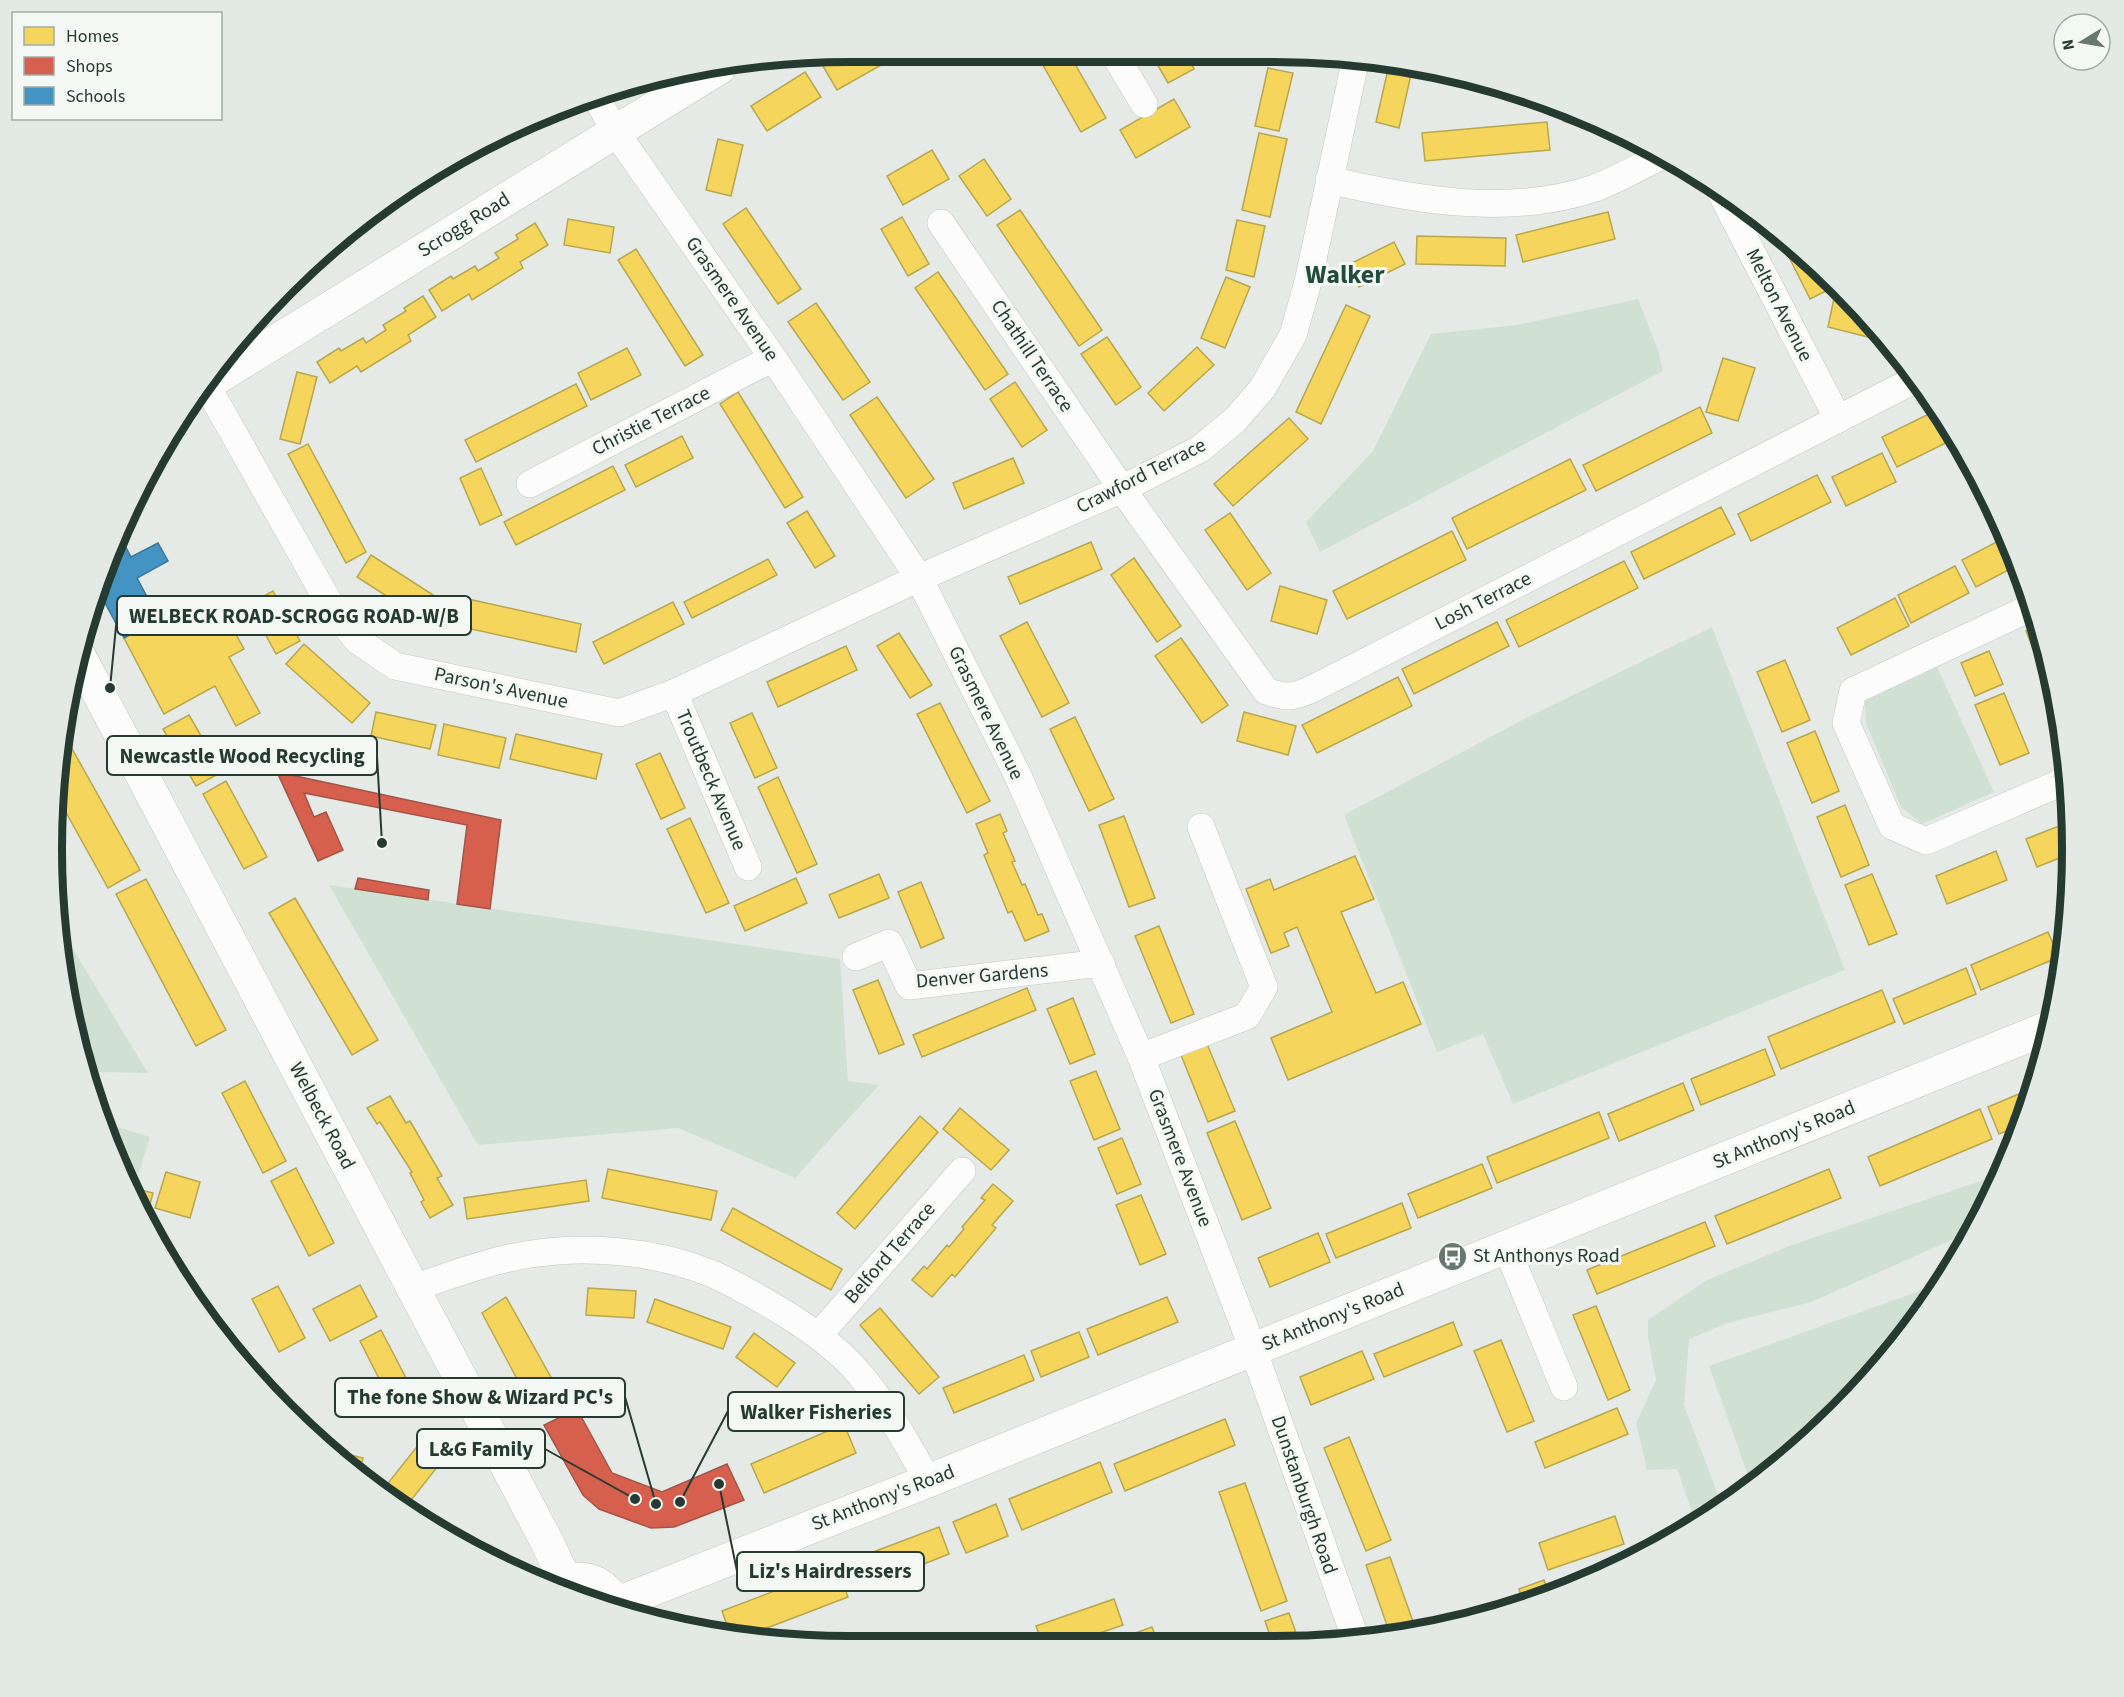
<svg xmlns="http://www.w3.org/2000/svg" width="2124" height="1697" viewBox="0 0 2124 1697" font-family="'Source Sans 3',sans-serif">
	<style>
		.green { fill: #d0e1d3 }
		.homes { fill: #f6d55c; stroke: #b7a74f; stroke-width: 1.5 }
		.shops { fill: #d6604d; stroke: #a15545; stroke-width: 1.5 }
		.schools { fill: #4393c3; stroke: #3a7997; stroke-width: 1.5 }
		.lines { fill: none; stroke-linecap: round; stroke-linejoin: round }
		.street-casing { stroke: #c2c7c4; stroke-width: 28 }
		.secondary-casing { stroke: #c1c7c4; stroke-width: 34 }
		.street { stroke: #fbfcfb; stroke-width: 27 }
		.secondary { stroke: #fbfcfb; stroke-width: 33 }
		.labels { text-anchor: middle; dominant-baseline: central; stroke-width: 6; stroke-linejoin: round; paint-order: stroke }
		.street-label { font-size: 20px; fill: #253b31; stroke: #f4f8f5 }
		.poi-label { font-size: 20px; fill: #253b31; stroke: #f4f8f5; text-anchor: start }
		.district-label { font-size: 26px; font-weight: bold; fill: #234b3a; stroke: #f4f8f5 }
		.rim { fill: none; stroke: #253b31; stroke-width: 8 }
		.leader { fill: none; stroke: #253b31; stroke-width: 2 }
		.callout-dot { fill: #253b31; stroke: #f4f8f5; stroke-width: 2 }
		.callout { fill: #f4f8f5; stroke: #253b31; stroke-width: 2 }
		.callout-label { font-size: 21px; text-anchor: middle; font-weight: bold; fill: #253b31 }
	</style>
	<rect width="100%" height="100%" fill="#e5eae7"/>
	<g class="green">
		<path d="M1638,299L1658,350L1663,371L1320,552L1306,522L1373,451L1431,334L1517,325Z"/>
		<path d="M1712,627L1845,970L1513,1104L1483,1034L1437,1052L1344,815L1526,718Z"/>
		<path d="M1937,667L1994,792L1922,824L1901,807L1866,723L1865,701Z"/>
		<path d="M329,885L840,959L848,1081L879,1085L795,1178L678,1128L478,1145Z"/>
		<path d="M62,931L148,1073L85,1072L78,1055Z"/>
		<path d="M107,1124L150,1137L139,1173L125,1169Z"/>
		<path d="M2001,1174L1991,1202L1972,1231L1811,1302L1728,1323L1689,1339L1684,1405L1722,1505L1696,1523L1677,1469L1647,1470L1636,1423L1656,1380L1648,1338V1320L1707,1280L1792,1245Z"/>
		<path d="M1939,1284L1908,1334L1801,1448L1751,1484L1709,1366Z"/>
	</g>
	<g class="homes">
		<path d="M848,51H906L837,90L820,61L834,53Z"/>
		<path d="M1054,52H1068L1106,118L1081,132L1040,60Z"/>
		<path d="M1150,52H1185L1194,69L1168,83Z"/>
		<path d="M1278,53H1308L1306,62L1277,56Z"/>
		<path d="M1389,65L1412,70L1399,128L1376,122Z"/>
		<path d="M1268,68L1293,73L1279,131L1255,126Z"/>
		<path d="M805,72L821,97L767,131L751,106Z"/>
		<path d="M1174,99L1190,127L1136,158L1120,130Z"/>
		<path d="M1567,109L1592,121L1589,130L1563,121Z"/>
		<path d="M1547,122L1550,150L1425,161L1422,133Z"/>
		<path d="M1259,133L1287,139L1270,217L1242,210Z"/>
		<path d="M718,139L743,145L731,196L706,190Z"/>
		<path d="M479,146L482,152L460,165L457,162L435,175L433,171L450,158Z"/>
		<path d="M932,150L949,179L903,205L887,176Z"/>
		<path d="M984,159L1011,199L987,216L959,176Z"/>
		<path d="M746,208L801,289L778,304L723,224Z"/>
		<path d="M1020,210L1102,330L1079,346L997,225Z"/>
		<path d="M1608,212L1615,239L1523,262L1516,235Z"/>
		<path d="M902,217L929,264L908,276L881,229Z"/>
		<path d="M568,219L614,227L610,253L564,245Z"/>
		<path d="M1237,220L1265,226L1254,277L1226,270Z"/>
		<path d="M535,223L548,245L520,262L523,268L472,300L469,294L442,311L429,290L451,276L453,279L475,266L478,271L499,258L495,253L518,239L516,235Z"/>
		<path d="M1776,231L1801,249L1832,281L1834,287L1810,299Z"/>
		<path d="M1417,236L1506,238L1505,266L1416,264Z"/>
		<path d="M1394,242L1405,264L1359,287L1348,265Z"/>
		<path d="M636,249L703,355L685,366L618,260Z"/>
		<path d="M938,272L1008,374L985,390L915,288Z"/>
		<path d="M1226,277L1250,287L1225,348L1201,338Z"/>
		<path d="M423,296L436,317L408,335L411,341L361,372L357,366L330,383L317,362L339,348L341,351L363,338L366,343L386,330L383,325L406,311L404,308Z"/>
		<path d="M1834,298L1851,302L1882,335L1880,340L1828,327Z"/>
		<path d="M816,303L870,382L843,400L788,322Z"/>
		<path d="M1346,305L1370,316L1321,424L1296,412Z"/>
		<path d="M1107,337L1141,387L1116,405L1081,354Z"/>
		<path d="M1197,347L1214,365L1164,411L1148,393Z"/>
		<path d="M627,348L641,375L591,400L578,373Z"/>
		<path d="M1723,358L1755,368L1738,421L1706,412Z"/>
		<path d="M297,372L317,377L300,444L280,439Z"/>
		<path d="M1015,382L1047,430L1022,447L990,399Z"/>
		<path d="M576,384L587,406L476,462L465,440Z"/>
		<path d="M738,392L803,497L785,508L720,404Z"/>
		<path d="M877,397L934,479L906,498L850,415Z"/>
		<path d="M1700,407L1712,433L1596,491L1583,465Z"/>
		<path d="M1939,409L1958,437L1897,467L1882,437Z"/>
		<path d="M1289,418L1308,439L1233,506L1214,484Z"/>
		<path d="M682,436L693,458L636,487L625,465Z"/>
		<path d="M308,444L366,552L346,563L288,454Z"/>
		<path d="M1882,453L1896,482L1846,506L1832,477Z"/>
		<path d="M1013,458L1024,483L964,509L953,483Z"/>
		<path d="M1570,459L1586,490L1467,549L1452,518Z"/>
		<path d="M613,466L625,490L516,545L504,522Z"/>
		<path d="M481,468L502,515L480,525L460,478Z"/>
		<path d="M1817,475L1831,502L1751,541L1738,514Z"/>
		<path d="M1721,507L1735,534L1644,579L1631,552Z"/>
		<path d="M807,511L835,556L815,568L787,523Z"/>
		<path d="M1230,513L1271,573L1247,590L1205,530Z"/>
		<path d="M1452,531L1466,560L1347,619L1333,591Z"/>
		<path d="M2006,537L2018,565L1976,587L1962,560Z"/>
		<path d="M1091,542L1102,569L1020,604L1008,577Z"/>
		<path d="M371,555L447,604L433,626L357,577Z"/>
		<path d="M1134,558L1181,626L1157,642L1111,575Z"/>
		<path d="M768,559L777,575L692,618L684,602Z"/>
		<path d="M1624,561L1638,588L1519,647L1506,620Z"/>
		<path d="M1955,566L1969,593L1911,623L1898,595Z"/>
		<path d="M1280,586L1327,600L1317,634L1271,621Z"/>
		<path d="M273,591L300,641L276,654L249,604Z"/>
		<path d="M459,597L581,624L576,652L453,625Z"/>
		<path d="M1895,598L1909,626L1851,655L1837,628Z"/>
		<path d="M218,602L244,649L229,657L260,713L236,726L215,686L164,714L124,638L159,619L165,630Z"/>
		<path d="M673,602L684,624L604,664L593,642Z"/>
		<path d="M1027,622L1069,703L1042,717L1000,636Z"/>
		<path d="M1497,622L1509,646L1414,694L1402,669Z"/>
		<path d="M2038,626L2045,656L2037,659L2026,631Z"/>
		<path d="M899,633L932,685L910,698L877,646Z"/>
		<path d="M1181,638L1228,705L1202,723L1155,656Z"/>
		<path d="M304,644L370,703L352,723L286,664Z"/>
		<path d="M846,646L857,670L778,707L767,682Z"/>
		<path d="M1989,651L2003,684L1975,696L1961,663Z"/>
		<path d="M1785,660L1810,720L1782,732L1757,672Z"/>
		<path d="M1398,677L1412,706L1317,753L1302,725Z"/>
		<path d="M2004,693L2029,753L2000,765L1975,705Z"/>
		<path d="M940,703L990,801L967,813L917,714Z"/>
		<path d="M2058,711L2065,741L2060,743L2049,715Z"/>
		<path d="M376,712L436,725L430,749L371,736Z"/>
		<path d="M1244,712L1296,726L1288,755L1237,741Z"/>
		<path d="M752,713L777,768L755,778L730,723Z"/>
		<path d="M189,715L222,772L196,786L163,729Z"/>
		<path d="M1075,717L1114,799L1089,811L1050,729Z"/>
		<path d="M444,724L506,738L499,768L438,755Z"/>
		<path d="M1815,731L1839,791L1812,803L1787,743Z"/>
		<path d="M516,734L602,754L596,779L510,759Z"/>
		<path d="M66,738L140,870L108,888L58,798Z"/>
		<path d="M660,753L685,808L661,819L636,764Z"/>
		<path d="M778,777L817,864L797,873L758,787Z"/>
		<path d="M226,781L267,857L244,869L203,794Z"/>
		<path d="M1845,805L1869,865L1841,877L1817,817Z"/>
		<path d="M1000,814L1007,831L1003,833L1015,861L1012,862L1022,885L1025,884L1038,915L1042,914L1049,931L1025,941L1012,911L1008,913L984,855L988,853L976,824Z"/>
		<path d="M1124,816L1155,898L1129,907L1099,825Z"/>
		<path d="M690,818L729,903L706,913L667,829Z"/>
		<path d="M2069,822L2070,854L2037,867L2026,839Z"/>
		<path d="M1996,851L2007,880L1947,904L1936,876Z"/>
		<path d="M1355,856L1374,899L1341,912L1376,993L1403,982L1421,1024L1288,1080L1271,1038L1332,1012L1297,927L1284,933L1289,946L1271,953L1246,889L1270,879L1274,890Z"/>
		<path d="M879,874L889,898L839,918L829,895Z"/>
		<path d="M1872,874L1897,934L1869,945L1845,885Z"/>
		<path d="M796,878L807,903L745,931L734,906Z"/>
		<path d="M146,879L226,1030L196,1046L116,894Z"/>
		<path d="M921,882L944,938L921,948L898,892Z"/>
		<path d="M295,898L378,1040L352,1055L269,913Z"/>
		<path d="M2068,922L2064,943L2057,926Z"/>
		<path d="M1159,926L1194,1014L1171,1023L1135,936Z"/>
		<path d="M2048,932L2059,957L1981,990L1971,965Z"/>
		<path d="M1966,968L1976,994L1904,1024L1893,999Z"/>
		<path d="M878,980L904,1044L879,1054L853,990Z"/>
		<path d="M1027,988L1036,1010L922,1057L913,1035Z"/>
		<path d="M1882,990L1895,1022L1781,1069L1768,1037Z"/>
		<path d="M1073,998L1095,1054L1070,1064L1047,1009Z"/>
		<path d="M1207,1044L1235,1111L1208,1122L1181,1055Z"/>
		<path d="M1765,1049L1775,1075L1701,1105L1691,1079Z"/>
		<path d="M1096,1071L1120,1129L1094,1140L1070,1081Z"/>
		<path d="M245,1081L286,1161L263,1173L222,1093Z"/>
		<path d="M1683,1083L1694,1110L1619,1141L1608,1114Z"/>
		<path d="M2033,1088L2019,1126L1999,1134L1988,1107Z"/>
		<path d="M390,1096L406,1123L410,1121L442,1176L437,1178L453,1205L430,1218L421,1202L424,1200L410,1173L412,1172L380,1122L377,1124L367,1108Z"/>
		<path d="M960,1108L1009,1150L991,1170L943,1129Z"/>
		<path d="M1980,1109L1992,1139L1880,1186L1868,1157Z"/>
		<path d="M1599,1112L1609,1138L1497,1183L1487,1157Z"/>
		<path d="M920,1116L938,1132L855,1229L837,1213Z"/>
		<path d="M1235,1121L1271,1208L1242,1220L1207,1133Z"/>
		<path d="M1122,1138L1141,1184L1117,1194L1098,1148Z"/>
		<path d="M1482,1164L1492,1188L1418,1218L1408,1194Z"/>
		<path d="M296,1168L334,1243L309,1256L271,1181Z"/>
		<path d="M608,1169L717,1191L711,1220L602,1198Z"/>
		<path d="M1829,1169L1841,1198L1727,1244L1715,1216Z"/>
		<path d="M166,1172L200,1182L190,1218L155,1208Z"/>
		<path d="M586,1180L589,1201L467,1219L464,1198Z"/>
		<path d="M993,1184L1013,1201L992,1225L996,1228L955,1277L952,1274L932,1297L912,1280L924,1266L927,1269L947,1245L949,1247L964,1229L962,1227L985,1200L981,1198Z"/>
		<path d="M133,1188L153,1193L146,1219Z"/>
		<path d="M1141,1195L1166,1254L1140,1265L1116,1205Z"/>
		<path d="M1402,1203L1411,1228L1336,1258L1326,1234Z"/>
		<path d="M733,1208L842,1269L831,1290L721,1230Z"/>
		<path d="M1705,1222L1715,1246L1597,1294L1587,1270Z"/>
		<path d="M1318,1233L1330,1262L1270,1287L1258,1258Z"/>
		<path d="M360,1285L377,1317L330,1341L313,1309Z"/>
		<path d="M278,1286L305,1338L279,1352L252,1299Z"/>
		<path d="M588,1288L636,1291L634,1318L586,1315Z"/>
		<path d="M506,1297L562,1397L534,1411L482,1313Z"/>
		<path d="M1167,1297L1178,1322L1098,1355L1087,1329Z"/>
		<path d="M655,1299L731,1327L723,1349L647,1322Z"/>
		<path d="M1596,1306L1630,1390L1608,1400L1573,1315Z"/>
		<path d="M880,1308L939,1377L919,1394L860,1325Z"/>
		<path d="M1453,1322L1462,1345L1384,1377L1374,1354Z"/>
		<path d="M381,1330L418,1401L396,1412L360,1341Z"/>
		<path d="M1079,1332L1089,1357L1041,1377L1031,1351Z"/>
		<path d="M754,1333L795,1363L777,1387L736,1357Z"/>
		<path d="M1501,1340L1534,1421L1507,1432L1474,1351Z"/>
		<path d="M1362,1351L1374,1379L1311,1405L1300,1377Z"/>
		<path d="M1024,1355L1034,1380L954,1413L943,1388Z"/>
		<path d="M1617,1408L1628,1434L1545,1468L1535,1442Z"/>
		<path d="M1225,1419L1235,1445L1125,1491L1114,1464Z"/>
		<path d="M844,1424L856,1453L764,1493L751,1464Z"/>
		<path d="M427,1434L450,1451L408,1504L385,1487Z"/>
		<path d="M1349,1437L1391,1540L1366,1551L1324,1448Z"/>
		<path d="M328,1449L363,1458L358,1477Z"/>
		<path d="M1100,1462L1112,1492L1022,1530L1009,1499Z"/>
		<path d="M1245,1483L1287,1601L1261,1611L1219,1492Z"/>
		<path d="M996,1504L1008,1536L966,1553L953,1522Z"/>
		<path d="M1615,1516L1624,1544L1548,1570L1539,1543Z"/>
		<path d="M939,1527L949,1554L858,1590L847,1562Z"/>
		<path d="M1657,1539L1659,1545L1634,1556L1631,1548Z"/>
		<path d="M1390,1557L1416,1630L1390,1634L1366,1565Z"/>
		<path d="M837,1567L848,1597L746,1636L730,1634L722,1611Z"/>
		<path d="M1544,1580L1548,1592L1523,1602L1519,1589Z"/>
		<path d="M1114,1599L1123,1625L1065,1645H1043L1036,1626Z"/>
		<path d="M1289,1613L1300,1644H1273L1265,1621Z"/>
		<path d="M1152,1627L1159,1645H1131L1127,1636Z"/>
	</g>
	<g class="shops">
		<path d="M297,275L302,284L273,300L285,284Z"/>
		<path d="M277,772L501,820L490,909L457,904L467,825L304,793L314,817L326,812L343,850L318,861Z"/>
		<path d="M358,878L429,890L428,900L355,889Z"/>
		<path d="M577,1409L612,1473L662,1492L727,1464L744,1500L674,1527L651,1528L599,1509L583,1495L544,1425Z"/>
	</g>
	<path class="schools" d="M121,538L131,557L158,543L168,561L137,578L159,619L124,638L99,592Z"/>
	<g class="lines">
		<defs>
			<g id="street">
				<path d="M1113,52L1144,104"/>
				<path d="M596,97L615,131L773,358L919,578L1018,776L1141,1057L1253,1349L1356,1640"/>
				<path d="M1329,180C1415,200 1509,217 1595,188C1619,179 1643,165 1665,154"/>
				<path d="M1720,191L1838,419"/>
				<path d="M941,223L1122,489L1266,691C1287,699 1296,697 1316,687L1918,378"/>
				<path d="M207,386L331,606L357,640L395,666L619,713L674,693L919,578L1122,489L1200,449L1235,420L1262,389L1293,335L1308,282L1356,58"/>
				<path d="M530,484L773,358"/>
				<path d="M2034,606L1853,691L1846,723L1892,826L1926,841L2067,780"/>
				<path d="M674,693L748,867"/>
				<path d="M856,957L889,943L909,986L1101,963"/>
				<path d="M1141,1057L1247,1016L1264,987L1201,827"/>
				<path d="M1506,1246L1564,1387"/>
				<path d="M413,1288C451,1275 491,1260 531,1254C589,1245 655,1251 710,1273C736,1284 761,1299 786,1314C814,1332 841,1351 862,1377C888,1409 908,1445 928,1481"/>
				<path d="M819,1335L962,1171"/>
			</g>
			<g id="secondary">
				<path d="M210,382L719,68"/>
				<path d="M77,652L547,1542L565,1581"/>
				<path d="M554,1589C576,1569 608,1581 616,1607"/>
				<path d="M615,1604L928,1481L2050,1027"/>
			</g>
		</defs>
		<use href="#street" class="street-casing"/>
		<use href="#secondary" class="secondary-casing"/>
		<use href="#street" class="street"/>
		<use href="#secondary" class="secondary"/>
	</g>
	<defs>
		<symbol id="bus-disc" viewBox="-11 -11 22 22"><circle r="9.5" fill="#687871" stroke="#f4f8f5"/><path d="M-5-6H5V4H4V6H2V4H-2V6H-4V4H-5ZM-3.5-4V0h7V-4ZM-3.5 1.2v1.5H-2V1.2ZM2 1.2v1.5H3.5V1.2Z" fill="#fff"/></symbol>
	</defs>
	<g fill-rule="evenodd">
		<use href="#bus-disc" x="1436" y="1240" width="33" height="33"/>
	</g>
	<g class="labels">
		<g class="street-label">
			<text transform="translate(464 225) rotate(-32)">Scrogg Road</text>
			<text transform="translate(732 299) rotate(55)">Grasmere Avenue</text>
			<text transform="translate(1779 305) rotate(63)">Melton Avenue</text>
			<text transform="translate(1032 356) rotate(56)">Chathill Terrace</text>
			<text transform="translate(651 421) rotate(-27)">Christie Terrace</text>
			<text transform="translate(1141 476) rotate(-27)">Crawford Terrace</text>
			<text transform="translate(1483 601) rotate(-27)">Losh Terrace</text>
			<text transform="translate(501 688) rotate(12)">Parson's Avenue</text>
			<text transform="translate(986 713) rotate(64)">Grasmere Avenue</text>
			<text transform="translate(711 780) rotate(67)">Troutbeck Avenue</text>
			<text transform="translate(982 976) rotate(-5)">Denver Gardens</text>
			<text transform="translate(322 1116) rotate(62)">Welbeck Road</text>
			<text transform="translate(1784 1135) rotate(-22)">St Anthony's Road</text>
			<text transform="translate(1180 1158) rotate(69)">Grasmere Avenue</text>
			<text transform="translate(890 1253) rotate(-49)">Belford Terrace</text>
			<text transform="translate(1333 1317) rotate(-22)">St Anthony's Road</text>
			<text transform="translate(1304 1495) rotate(71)">Dunstanburgh Road</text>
			<text transform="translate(883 1498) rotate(-21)">St Anthony's Road</text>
		</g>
		<g class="poi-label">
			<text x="1473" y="1256">St Anthonys Road</text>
		</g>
		<g class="district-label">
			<text x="1345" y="274">Walker</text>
		</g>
	</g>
	<path d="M0 0H2124V1697H0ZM849 62H1275A787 787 0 0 1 2062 849V849A787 787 0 0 1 1275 1636H849A787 787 0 0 1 62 849V849A787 787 0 0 1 849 62Z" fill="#e3e9e5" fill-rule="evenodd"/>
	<path class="rim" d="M849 62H1275A787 787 0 0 1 2062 849V849A787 787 0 0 1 1275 1636H849A787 787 0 0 1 62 849V849A787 787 0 0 1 849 62Z"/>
	<path class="leader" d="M110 688L117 616M382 843L377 756M656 1504L625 1397M680 1502L728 1411M635 1499L545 1449M719 1484L737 1571"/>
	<g class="callout-dot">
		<circle cx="110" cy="688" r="6"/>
		<circle cx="382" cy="843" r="6"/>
		<circle cx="656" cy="1504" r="6"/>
		<circle cx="680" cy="1502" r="6"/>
		<circle cx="635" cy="1499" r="6"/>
		<circle cx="719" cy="1484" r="6"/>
	</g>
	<g class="callout">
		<rect x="117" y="596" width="354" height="39" rx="6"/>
		<rect x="107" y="736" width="270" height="39" rx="6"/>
		<rect x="335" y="1378" width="290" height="39" rx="6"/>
		<rect x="728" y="1392" width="176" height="39" rx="6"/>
		<rect x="417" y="1429" width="128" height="39" rx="6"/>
		<rect x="737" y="1552" width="187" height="39" rx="6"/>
	</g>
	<g class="callout-label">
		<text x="294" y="623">WELBECK ROAD-SCROGG ROAD-W/B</text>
		<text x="242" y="763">Newcastle Wood Recycling</text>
		<text x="480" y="1404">The fone Show &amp; Wizard PC's</text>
		<text x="816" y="1419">Walker Fisheries</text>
		<text x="481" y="1456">L&amp;G Family</text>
		<text x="830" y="1578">Liz's Hairdressers</text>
	</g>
	<rect x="12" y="12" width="210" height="108" fill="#f4f8f5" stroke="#a1aca7" stroke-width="1.5"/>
	<rect x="24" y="27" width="30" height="18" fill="#f6d55c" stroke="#a1aca7" stroke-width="1.5"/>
	<text x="66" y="42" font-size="18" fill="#253b31">Homes</text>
	<rect x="24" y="57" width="30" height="18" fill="#d6604d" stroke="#a1aca7" stroke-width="1.5"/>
	<text x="66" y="72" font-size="18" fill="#253b31">Shops</text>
	<rect x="24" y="87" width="30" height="18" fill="#4393c3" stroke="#a1aca7" stroke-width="1.5"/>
	<text x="66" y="102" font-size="18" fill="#253b31">Schools</text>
	<g transform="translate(2082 42) rotate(259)"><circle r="28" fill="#f4f8f5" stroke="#a1aca7" stroke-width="1.5"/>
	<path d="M0-4.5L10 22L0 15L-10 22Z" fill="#687871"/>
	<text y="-9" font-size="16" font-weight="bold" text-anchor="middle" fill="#253b31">N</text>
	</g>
</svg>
